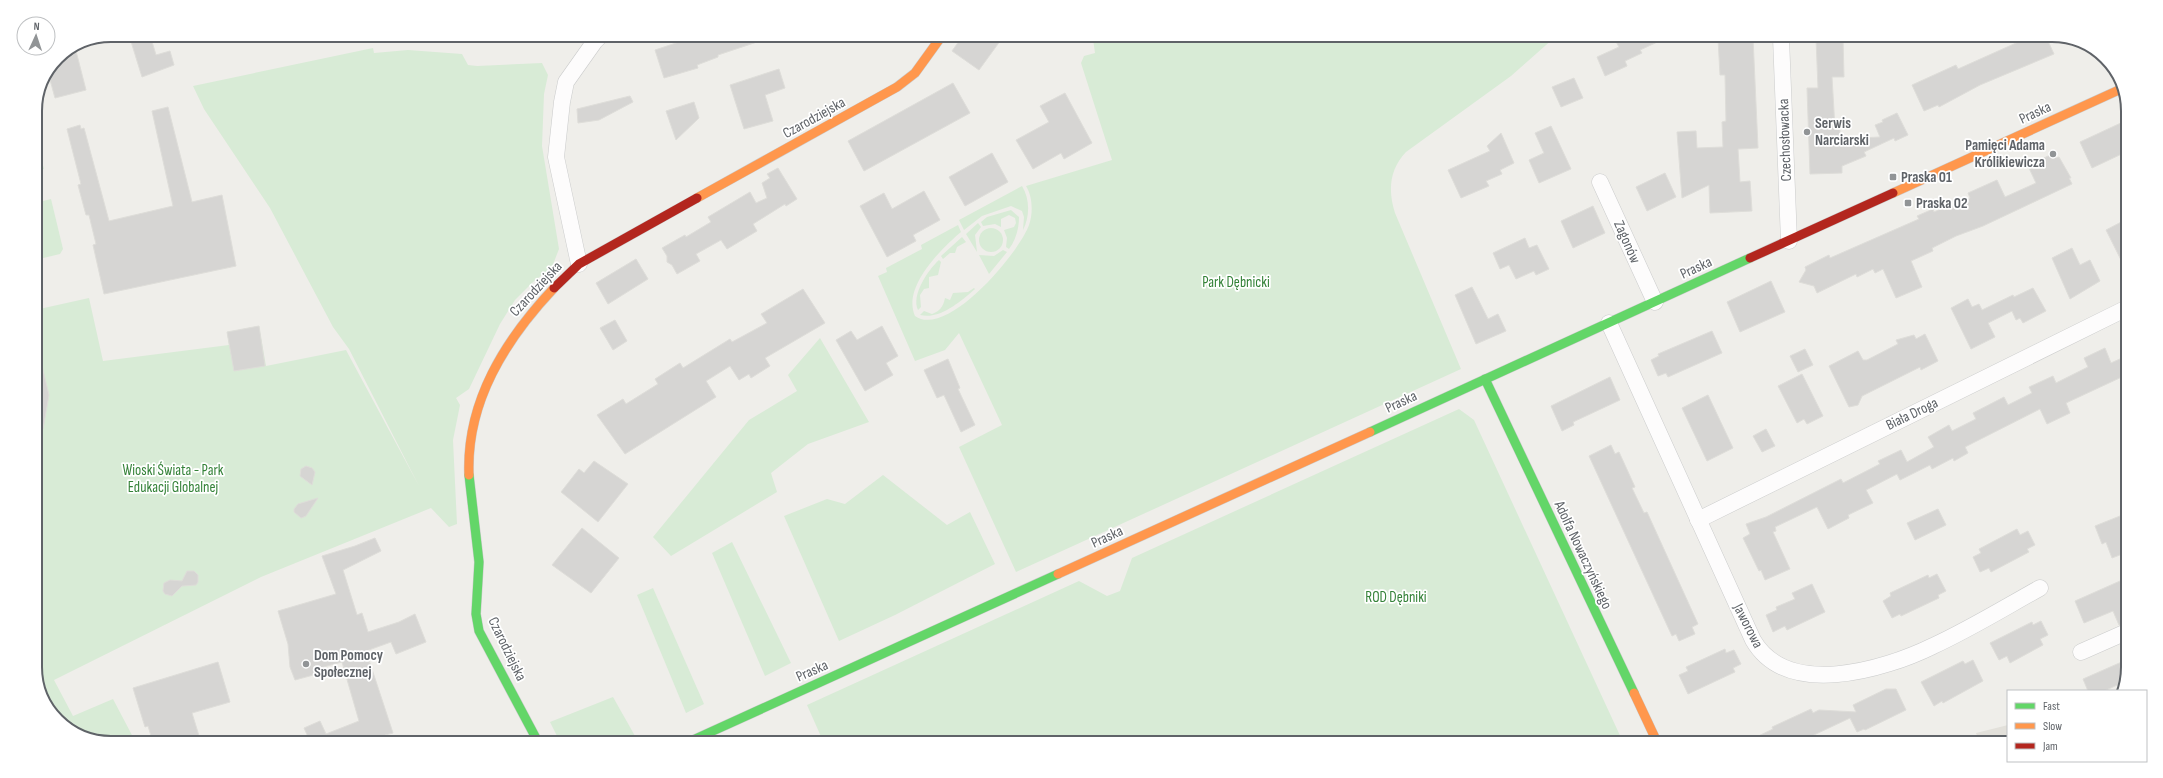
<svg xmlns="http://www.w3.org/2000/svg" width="2163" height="778" viewBox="0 0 2163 778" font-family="'Sofia Sans Condensed',sans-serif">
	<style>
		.education { fill: #e2e0da }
		.green { fill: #d8ebd6 }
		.building { fill: #d6d5d3; stroke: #deddd9 }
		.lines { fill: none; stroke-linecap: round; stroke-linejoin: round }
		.street-casing { stroke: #cbcccc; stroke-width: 17 }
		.fast-casing { stroke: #cacacb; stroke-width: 10 }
		.slow-casing { stroke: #cacacb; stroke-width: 10 }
		.jam-casing { stroke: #cacacb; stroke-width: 10 }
		.street { stroke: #fdfcfc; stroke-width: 16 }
		.fast { stroke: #63d668; stroke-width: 9 }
		.slow { stroke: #ff974d; stroke-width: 9 }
		.jam { stroke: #b3261e; stroke-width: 9 }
		.poi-dot { fill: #919496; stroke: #fff; stroke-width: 1.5 }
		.labels { text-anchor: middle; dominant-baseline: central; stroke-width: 3.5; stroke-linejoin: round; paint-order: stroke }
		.street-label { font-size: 15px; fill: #5f6368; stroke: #fff }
		.poi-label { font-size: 15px; font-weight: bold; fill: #5f6368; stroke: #fff; text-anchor: start }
		.park-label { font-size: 15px; fill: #348238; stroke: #fff }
		.rim { fill: none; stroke: #5f6368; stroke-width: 2 }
	</style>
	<rect width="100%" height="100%" fill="#efeeea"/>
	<path class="education" d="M2008,725V743H1980L1976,733Z"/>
	<g class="green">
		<path d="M1095,37L1554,38L1511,76L1406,152C1389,170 1388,191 1395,213L1461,369L1016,572L959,447L1002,425L959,333L945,350L915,361L878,276L887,272L886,268L922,249L921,245L958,225L961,232C941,249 902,287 915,316C947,339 1019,253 1029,225C1033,214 1033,197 1026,186L1112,160L1081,63L1084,56L1095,53L1093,39Z"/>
		<path d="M373,48L374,53L408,50L462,54L468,65L477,66L542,63L548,75L544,94L542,146L559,249L552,267L533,282L515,300L500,324L469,389L456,398L460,405L453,440L457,524L449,527L431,508L261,577L54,680L73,716L113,699L134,739H87L51,713L35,672V310L89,298L103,361L229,345L227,332L259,326L266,366L346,350L419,486L349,349L333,327L270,208L204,109L193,86Z"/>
		<path d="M35,135L44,169L35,171V159L38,158Z"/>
		<path d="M1022,186C1030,199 1030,216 1023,230L1024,217L1022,211L1011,206L982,216L964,230L959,220Z"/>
		<path d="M51,199L63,249L60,254L35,260V203Z"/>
		<path d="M1011,210L1019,217C1019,228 1016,240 1009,249L1006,247L1007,238L1004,230L1014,227L1016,223L1015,218L1009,215L1001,219V227L995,224L983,226L981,222L987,217Z"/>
		<path d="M978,223L981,227L975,235L977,252L966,234Z"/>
		<circle cx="991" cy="240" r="12"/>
		<path d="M962,237L966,242L957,247L955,253H950L943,259L941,256Z"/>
		<path d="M1003,250L1007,252L989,274L979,255L994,256Z"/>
		<path d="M939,260L941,262L938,275L929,277V288L924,289L920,295L921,307L918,310C911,295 928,270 939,260Z"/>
		<path d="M35,270L42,296L35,297Z"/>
		<path d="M974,288L975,289C961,301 940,320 920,315L924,311L932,314C940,311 943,307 945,298L950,300L953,293L968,292Z"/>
		<path d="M820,338L869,422L808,444L771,473L777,492L671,556L653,537L749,420L797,391L788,375Z"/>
		<path d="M1459,409L1474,420L1623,742L823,741L807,705L1079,581L1107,596L1120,591L1132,558Z"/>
		<path d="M883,475L947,525L970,512L995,564L895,615L839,641L784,516L827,499L845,504Z"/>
		<path d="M732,542L791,663L765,676L712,553Z"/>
		<path d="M653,588L704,704L686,713L637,595Z"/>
		<path d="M613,697L635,736L627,740H559L550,722Z"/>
	</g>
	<g class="building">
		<path d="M129,35H150L156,55L170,51L174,65L142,77Z"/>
		<path d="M697,36H765L766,39L718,55V57L697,65L698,68L664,78L655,50Z"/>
		<path d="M962,37H1003L979,70L952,51Z"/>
		<path d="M1614,38H1666L1640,50L1642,53L1625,61L1627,66L1605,76L1597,57L1619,47Z"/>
		<path d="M1718,38H1753L1758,148L1738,149L1740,182L1750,181L1752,211L1710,213L1709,185L1682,198L1677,132L1696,131L1697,148L1723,147L1722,122L1726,121L1725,75H1720Z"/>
		<path d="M1816,38L1843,39L1844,77H1832L1835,129H1840V139L1880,137L1875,125L1883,122L1882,120L1897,113L1908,135L1895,141L1894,138L1864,152L1866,156L1842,166V173L1810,174L1807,88H1818Z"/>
		<path d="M2025,39H2047L2054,54L1980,85L1939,107L1938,105L1924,111L1912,85L1956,65L1958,69Z"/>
		<path d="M76,51L86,90L55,98L49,76L58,57Z"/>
		<path d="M779,69L785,88L765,95L773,121L744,129L730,85Z"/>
		<path d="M1574,78L1583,98L1561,107L1552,87Z"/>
		<path d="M953,83L970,113L864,171L848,141Z"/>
		<path d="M1065,93L1092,143L1064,159L1061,153L1033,169L1016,140L1049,122L1040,106Z"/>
		<path d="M630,96L633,102L599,120L578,123L577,109Z"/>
		<path d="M694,102L699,118L676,140L666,111Z"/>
		<path d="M168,107L192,202L222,195L236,266L104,294L93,245L96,244L89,215H86L78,185L81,184L67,129L80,125L81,129L84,128L109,221L173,206L152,111Z"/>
		<path d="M2123,122L2128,133V151L2092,168L2080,142Z"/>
		<path d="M1551,126L1571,169L1539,183L1529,160L1544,153L1535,133Z"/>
		<path d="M1501,133L1514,163L1500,170L1502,174L1486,181L1489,186L1461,198L1448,170L1490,151L1487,146Z"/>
		<path d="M992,153L1008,182L965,206L949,177Z"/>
		<path d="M2054,153L2056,158L2059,157L2071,178H2069L2072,184L1983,226L1956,236L1932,248L1933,251L1911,261L1922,287L1896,298L1883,269L1875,273L1873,269L1857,277L1856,274L1817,293L1814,286L1799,282L1806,270L1805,267L1829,255L1830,258L1919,219L1917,216L1933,209L1934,212L1943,208L1944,210L1970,198L1968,193L1997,180L2005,197L2036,183L2028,166Z"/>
		<path d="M778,168L797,199L786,206L785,204L753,224L757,231L727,249L721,240L696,254L700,261L677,274L672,265L667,262V256L662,248L685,235L686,237L711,222L708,217L750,192L756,203L767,198L762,183L770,178L767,174Z"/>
		<path d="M1665,173L1676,197L1647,211L1636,187Z"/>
		<path d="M924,191L940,220L913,235L916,241L887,257L860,206L884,193L892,209Z"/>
		<path d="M1593,206L1605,233L1573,248L1561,221Z"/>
		<path d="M2127,219V272L2106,230Z"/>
		<path d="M1525,238L1529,248L1537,245L1549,269L1536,275L1534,271L1516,279L1509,265L1500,269L1493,253Z"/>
		<path d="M2072,248L2080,265L2090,260L2100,281L2070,299L2052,258Z"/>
		<path d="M636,259L648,279L608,304L596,283Z"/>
		<path d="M1771,281L1785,312L1740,332L1727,302Z"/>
		<path d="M1472,287L1488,319L1498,314L1506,331L1476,344L1455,295Z"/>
		<path d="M2033,288L2046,311L2023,323L2020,318L2016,320L2012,311L1988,323L1995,337L1971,349L1951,308L1968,299L1972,307L1979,304L1982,310L2013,295L2014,297Z"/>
		<path d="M803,289L825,323L765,358L770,366L751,378L749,374L739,380L730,366L706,381L716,397L625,454L597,415L623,399L626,404L658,384L655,379L680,363L683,368L730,339L732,342L767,323L761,314Z"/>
		<path d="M615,320L627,341L613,350L600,328Z"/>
		<path d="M259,326L265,366L234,371L227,332Z"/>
		<path d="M882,326L898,356L886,363L893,375L865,391L836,340L851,331L857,340Z"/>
		<path d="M1712,331L1722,353L1668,377L1666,373L1658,376L1651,360L1659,356L1658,354Z"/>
		<path d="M1925,334L1938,361L1921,370L1920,367L1862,396L1858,405L1849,407L1829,366L1858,351L1863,360H1867L1898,344L1896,340L1914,335L1916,339Z"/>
		<path d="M2105,348L2111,363L2122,358L2126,368V375L2066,403L2070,413L2047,424L2040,409L1965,447L1968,453L1954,461L1953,458L1932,469L1930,465L1900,480L1897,474L1866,490L1873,503L1848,515L1849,518L1828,529L1817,507L1775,527L1776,531L1773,532L1790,569L1765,580L1761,570L1759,571L1743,538L1750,534L1746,524L1766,517L1841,479L1843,483L1880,464L1878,461L1901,450L1907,462L1934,447L1928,437L1949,425L1952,431L1976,419L1973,413L2004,397L2008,405L2032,393L2029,387L2053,376L2056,383L2088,367L2084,358Z"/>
		<path d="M1805,349L1813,365L1798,372L1790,356Z"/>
		<path d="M948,359L960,388L958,389L975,425L961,432L944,395L937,398L924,370Z"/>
		<path d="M41,362L49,395L43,429H35V363Z"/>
		<path d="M1802,374L1823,416L1807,424L1804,419L1797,423L1778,386Z"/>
		<path d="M1610,377L1620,400L1573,422L1574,425L1562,431L1551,406Z"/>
		<path d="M1708,395L1733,448L1707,461L1682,408Z"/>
		<path d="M1766,429L1775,446L1762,452L1753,436Z"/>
		<path d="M1611,445L1615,454L1619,452L1635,487L1632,488L1644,513L1647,512L1698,624L1692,627L1695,634L1679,641L1676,634L1672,636L1589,456Z"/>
		<path d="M594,461L628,484L598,522L561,492L579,469L584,473Z"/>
		<path d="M306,466L312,468L315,472L312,485L300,476L301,469Z"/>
		<path d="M318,498L306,516L301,518L294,512V509L298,504Z"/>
		<path d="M1938,509L1946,525L1915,540L1907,523Z"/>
		<path d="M2125,514V553L2112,558L2106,542L2102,544L2095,526Z"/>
		<path d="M582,528L619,558L591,593L552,565Z"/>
		<path d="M2017,529L2020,535L2028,531L2035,545L2027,549L2029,552L1991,572L1989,568L1980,572L1973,557L1981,553L1979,549Z"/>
		<path d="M375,538L381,551L343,570L357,615L362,613L368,632L399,622L415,614L426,642L396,654L391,642L366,651L393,733L385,735L387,740L309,739L304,728L320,721L326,734L359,721L342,662L316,669L317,674L295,680L290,667L288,644L278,611L336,594L322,556L355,546Z"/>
		<path d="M187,571H194L198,575V582L196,585L182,586L172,596L165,594L163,591L164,583L170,580L182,581Z"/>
		<path d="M1937,574L1946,591L1938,595L1939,598L1901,616L1900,614L1892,618L1883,601L1891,596L1890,593L1928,575L1929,578Z"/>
		<path d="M2120,581L2125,591L2124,624L2119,625L2113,611L2084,623L2075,601Z"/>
		<path d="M1812,584L1825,612L1787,630L1785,626L1773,632L1766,615L1777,610L1776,607L1795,599L1792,593Z"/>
		<path d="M2041,621L2048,635L2040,639L2043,645L2010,663L2007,656L1999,660L1990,643L2032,622L2033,625Z"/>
		<path d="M1725,649L1726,653L1734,650L1741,664L1733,668L1735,672L1688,694L1679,675L1688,671L1686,667Z"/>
		<path d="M1973,660L1983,681L1943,703L1942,701L1934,706L1921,682L1963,661L1965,664Z"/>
		<path d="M2124,661V682L2104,691H2088L2083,679Z"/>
		<path d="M218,662L230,702L192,713L200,739H152L148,726L145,727L133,688Z"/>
		<path d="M1886,689H1896L1906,710L1865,730L1864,729L1857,732L1850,718L1799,742H1746L1773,729L1772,727L1811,709L1813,713L1819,710L1856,712L1853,705Z"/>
	</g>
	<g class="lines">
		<defs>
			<g id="street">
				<path d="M1781,38L1789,241"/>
				<path d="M1600,182L1655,302"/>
				<path d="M579,264L556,157L562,102L566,82L595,41L600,36"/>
				<path d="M1609,323L1753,640C1787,699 1884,670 1933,646C1970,629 2004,608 2040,588"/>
				<path d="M1698,520L2127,308"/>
				<path d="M2081,652L2124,633"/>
			</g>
			<g id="fast">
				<path d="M1485,379L1634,693"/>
				<path d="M1370,432L1750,258"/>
				<path d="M469,475L479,562L476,614L479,631L537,740"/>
				<path d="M693,740L1058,574"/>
			</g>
			<g id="slow">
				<path d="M1893,193L2121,89"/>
				<path d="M697,198L897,87L915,73L941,37"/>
				<path d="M469,475C466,402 505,340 554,288"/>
				<path d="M1058,574L1370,432"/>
				<path d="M1634,693L1657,742"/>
			</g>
			<g id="jam">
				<path d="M1750,258L1893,193"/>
				<path d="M554,288L579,264L697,198"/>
			</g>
		</defs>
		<use href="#street" class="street-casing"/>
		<use href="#fast" class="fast-casing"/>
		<use href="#slow" class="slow-casing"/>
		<use href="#jam" class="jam-casing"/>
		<use href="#street" class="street"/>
		<use href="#fast" class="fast"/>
		<use href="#slow" class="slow"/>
		<use href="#jam" class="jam"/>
	</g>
	<g class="poi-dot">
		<circle cx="1807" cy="132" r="4"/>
		<circle cx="2053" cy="154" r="4"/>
		<rect x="1889" y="173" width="8" height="8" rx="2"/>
		<rect x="1904" y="199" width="8" height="8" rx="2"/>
		<circle cx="306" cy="664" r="4"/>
	</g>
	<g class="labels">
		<g class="street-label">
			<text transform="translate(2035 113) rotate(-25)">Praska</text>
			<text transform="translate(814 118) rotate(-29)">Czarodziejska</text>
			<text transform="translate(1785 140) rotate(-92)">Czechosłowacka</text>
			<text transform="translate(1627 242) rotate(66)">Zagonów</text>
			<text transform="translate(1696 268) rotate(-25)">Praska</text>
			<text transform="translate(536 289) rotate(-47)">Czarodziejska</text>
			<text transform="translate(1401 402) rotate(-25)">Praska</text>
			<text transform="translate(1912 414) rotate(-26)">Biała Droga</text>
			<text transform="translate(1107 537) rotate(-25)">Praska</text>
			<text transform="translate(1583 555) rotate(65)">Adolfa Nowaczyńskiego</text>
			<text transform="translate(1748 626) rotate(63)">Jaworowa</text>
			<text transform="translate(507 649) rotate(64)">Czarodziejska</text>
			<text transform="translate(812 671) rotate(-24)">Praska</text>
		</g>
		<g class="poi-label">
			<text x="1815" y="123">Serwis<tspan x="1815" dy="17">Narciarski</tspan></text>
			<text x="2045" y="145" text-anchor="end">Pamięci Adama<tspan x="2045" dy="17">Królikiewicza</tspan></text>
			<text x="1901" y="177">Praska 01</text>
			<text x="1916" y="203">Praska 02</text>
			<text x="314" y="655">Dom Pomocy<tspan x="314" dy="17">Społecznej</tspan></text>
		</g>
		<g class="park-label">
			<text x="1236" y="282">Park Dębnicki</text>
			<text x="173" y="470">Wioski Świata - Park<tspan x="173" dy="17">Edukacji Globalnej</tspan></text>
			<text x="1396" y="597">ROD Dębniki</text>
		</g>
	</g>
	<path d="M0 0H2163V778H0ZM111 42H2052A69 69 0 0 1 2121 111V667A69 69 0 0 1 2052 736H111A69 69 0 0 1 42 667V111A69 69 0 0 1 111 42Z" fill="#fff" fill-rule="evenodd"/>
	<path class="rim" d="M111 42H2052A69 69 0 0 1 2121 111V667A69 69 0 0 1 2052 736H111A69 69 0 0 1 42 667V111A69 69 0 0 1 111 42Z"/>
	<rect x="2007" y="690" width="140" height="72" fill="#ffffff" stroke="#bfc1c3"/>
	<rect x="2015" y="703" width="20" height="6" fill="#63d668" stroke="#bfc1c3"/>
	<text x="2043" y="710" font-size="12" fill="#5f6368">Fast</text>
	<rect x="2015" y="723" width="20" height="6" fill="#ff974d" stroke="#bfc1c3"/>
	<text x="2043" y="730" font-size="12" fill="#5f6368">Slow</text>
	<rect x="2015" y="743" width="20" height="6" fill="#b3261e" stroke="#bfc1c3"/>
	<text x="2043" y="750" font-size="12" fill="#5f6368">Jam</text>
	<g transform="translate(36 36) rotate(3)"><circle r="19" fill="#ffffff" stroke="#bfc1c3"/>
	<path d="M0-3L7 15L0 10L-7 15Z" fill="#919496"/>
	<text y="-6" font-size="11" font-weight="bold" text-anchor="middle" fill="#5f6368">N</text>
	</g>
</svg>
